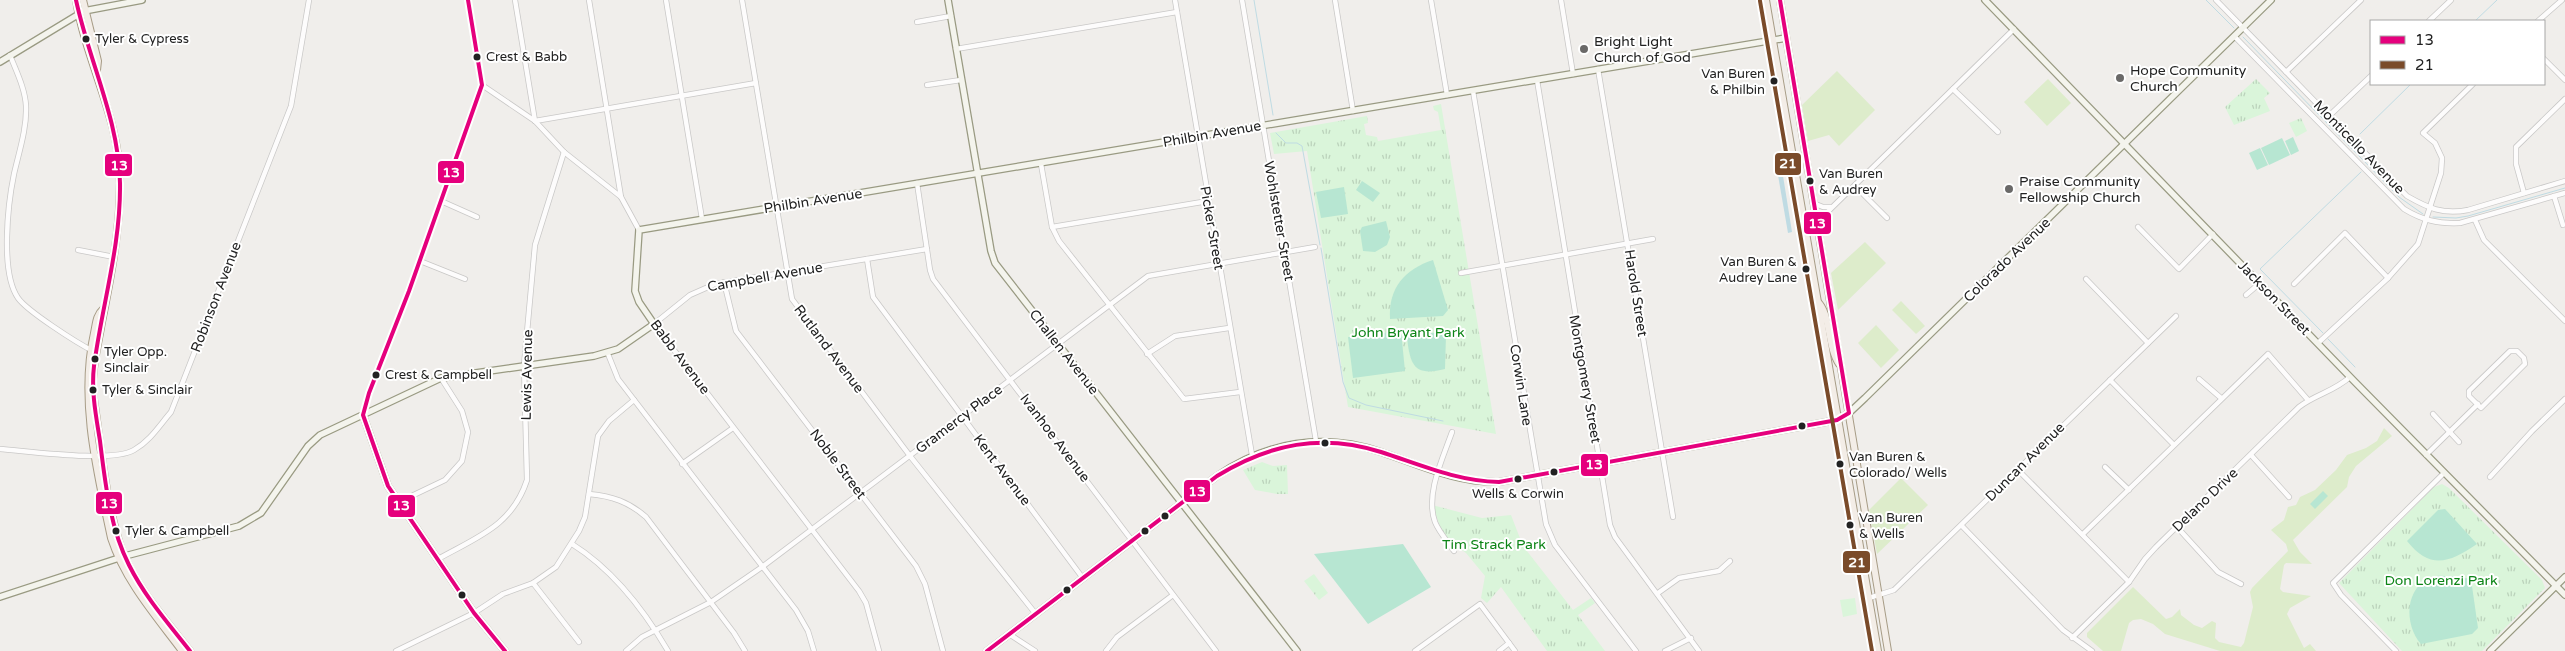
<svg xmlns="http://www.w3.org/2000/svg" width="2565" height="651" viewBox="0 0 2565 651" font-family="'Varela Round',sans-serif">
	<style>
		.grass { fill: #ddeccb }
		.park { fill: url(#park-tufts) }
		.pitch { fill: #b7e6d2 }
		.water { fill: #bfdbe3 }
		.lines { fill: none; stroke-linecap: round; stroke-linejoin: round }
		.stream { stroke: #bfdbe3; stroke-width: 1 }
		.street-casing { stroke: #c9c8c7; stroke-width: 6 }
		.secondary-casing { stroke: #999a82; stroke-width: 8 }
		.primary-casing { stroke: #a79c86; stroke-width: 8 }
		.street { stroke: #fdfcfc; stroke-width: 4.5 }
		.secondary { stroke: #f4f4ed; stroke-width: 5.5 }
		.primary { stroke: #f3ede7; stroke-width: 6 }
		.bus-1-casing { stroke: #fff; stroke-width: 8 }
		.bus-2-casing { stroke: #fff; stroke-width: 8 }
		.bus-1 { stroke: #e5007d; stroke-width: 4 }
		.bus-2 { stroke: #7a4b2a; stroke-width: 4 }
		.bus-dot { fill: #222; stroke: #fff; stroke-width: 2 }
		.poi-dot { fill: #6a6968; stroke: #fff; stroke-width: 2 }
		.labels { text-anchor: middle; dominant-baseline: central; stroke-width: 4; stroke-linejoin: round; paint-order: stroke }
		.bus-label { font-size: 13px; fill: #222; stroke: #fff; text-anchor: start }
		.poi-label { font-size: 14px; fill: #222; stroke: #fff; text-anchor: start }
		.street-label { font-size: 14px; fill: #222; stroke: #fff }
		.park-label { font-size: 14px; fill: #0c8416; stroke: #fff }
		.line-badge { stroke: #fff; stroke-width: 2 }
		.badge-label { font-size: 14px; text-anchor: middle; font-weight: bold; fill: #fff }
	</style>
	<defs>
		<pattern id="park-tufts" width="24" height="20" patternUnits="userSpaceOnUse" patternTransform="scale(1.25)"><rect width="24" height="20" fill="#daf5da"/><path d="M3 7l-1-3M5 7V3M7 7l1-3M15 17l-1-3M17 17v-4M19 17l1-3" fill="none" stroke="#bbd2bb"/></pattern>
	</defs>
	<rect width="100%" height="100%" fill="#f0eeeb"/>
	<g class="grass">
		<path d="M1837,71L1875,110L1839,146L1829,135L1808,141L1802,105Z"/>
		<path d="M2048,79L2071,103L2047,126L2024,102Z"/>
		<path d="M1865,242L1886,263L1838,310L1831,273Z"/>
		<path d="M1901,301L1925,326L1916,334L1892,310Z"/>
		<path d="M1876,325L1899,350L1881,368L1858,343Z"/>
		<path d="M2384,428L2392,436L2356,466L2349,477L2347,487L2293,540L2300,552L2312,564L2286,563L2284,565L2280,589L2283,592L2311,596L2290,608L2287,614L2304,648L2310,644L2316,651H2220L2165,634L2153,624L2141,619L2133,620L2129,623L2121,651H2103L2087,637V633L2133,587L2166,619L2172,617L2180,609L2181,615L2194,625L2202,628L2212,621L2216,623L2215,638L2219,642L2241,647L2244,643L2253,607L2250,592L2252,588L2288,551L2286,544L2271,530L2284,520L2288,507L2296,505L2300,497L2315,490L2336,470L2347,455L2366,448L2377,441Z"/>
		<path d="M1901,478L1928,505L1877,554L1869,510Z"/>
	</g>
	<g class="park">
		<path d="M2256,79L2270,93L2264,98L2270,111L2234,125L2225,107Z"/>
		<path d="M1441,104L1496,434L1348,407L1307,151L1274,154L1270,133L1367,116L1368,123L1364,124L1366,135L1377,137L1378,141L1441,130L1438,112L1434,110L1433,106Z"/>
		<path d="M2301,118L2307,131L2296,137L2289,123Z"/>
		<path d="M1262,462L1273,466L1287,465L1288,494H1277L1255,490L1243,470Z"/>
		<path d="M2442,484L2449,488L2542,580L2545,588L2482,651H2402L2339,583L2434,487Z"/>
		<path d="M1432,505L1482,518L1511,515L1523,546L1573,610L1591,598L1595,603L1578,615L1605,651H1547L1501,587L1487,603L1481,598L1485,576L1466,553L1452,543L1441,529Z"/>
		<path d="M1314,574L1328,593L1319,600L1304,581Z"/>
		<path d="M1855,598L1857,614L1843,617L1840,600Z"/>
	</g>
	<g class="pitch">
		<path d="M2293,137L2299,151L2291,155L2285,141Z"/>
		<path d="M2282,138L2290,155L2269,165L2261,148Z"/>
		<path d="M2260,148L2268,165L2257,170L2249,153Z"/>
		<path d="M1362,181L1380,193L1373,202L1356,190Z"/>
		<path d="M1344,187L1348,214L1321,218L1316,192Z"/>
		<path d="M1386,221L1390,237L1387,245L1375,252L1363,251L1360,231L1362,227Z"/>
		<path d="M1433,260L1448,310L1443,316L1390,319C1388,288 1405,269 1433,260Z"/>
		<path d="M1401,331L1405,371L1353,378L1348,337Z"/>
		<path d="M1439,332L1446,335L1445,369C1414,377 1410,365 1407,337Z"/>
		<path d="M2323,491L2328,496L2315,509L2310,504Z"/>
		<path d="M2445,509L2477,544C2449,563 2430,570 2407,541L2438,510Z"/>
		<path d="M1403,544L1431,587L1368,624L1314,554Z"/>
		<path d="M2449,576L2471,579L2478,628L2472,634L2421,644C2404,625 2404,586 2433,577C2438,575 2444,576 2449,576Z"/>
	</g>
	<path class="water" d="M1780,157L1792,232L1788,233L1775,158Z"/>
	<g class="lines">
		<g class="stream">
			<path d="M1254,0L1273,115"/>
			<path d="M2206,0L2234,28"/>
			<path d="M2475,21L2497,0"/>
			<path d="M2243,37L2399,197L2423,214"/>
			<path d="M1276,133L1286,143H1297L1302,146L1320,245"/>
			<path d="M2360,134L2411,84"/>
			<path d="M2433,217L2456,218L2468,216L2565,188"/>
			<path d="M1321,248L1343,382L1349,398L1366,405L1443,421"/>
			<path d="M2323,333L2260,269L2361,172"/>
			<path d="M2328,339L2355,367"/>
		</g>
		<defs>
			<g id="street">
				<path d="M515,0L535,121"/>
				<path d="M589,0L621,197"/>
				<path d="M666,0L702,219"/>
				<path d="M742,0L792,299L910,456L1035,613"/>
				<path d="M1175,0L1252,455"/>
				<path d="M1242,0L1316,441"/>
				<path d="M1335,0L1353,111"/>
				<path d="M1431,0L1447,95"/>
				<path d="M1561,0L1573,74"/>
				<path d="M2216,0L2407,196C2428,208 2443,215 2468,210L2565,181"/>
				<path d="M2429,21L2451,0"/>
				<path d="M2538,21L2562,0"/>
				<path d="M917,22L951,16"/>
				<path d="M2234,36L2404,209C2422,220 2438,224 2460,223L2565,193"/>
				<path d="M956,49L1177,12"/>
				<path d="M10,55C16,71 25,88 26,106C27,128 19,152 14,174C8,203 0,272 18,298C27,311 77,343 93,351"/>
				<path d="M2544,59L2565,80"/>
				<path d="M1598,69L1673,517"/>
				<path d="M2286,72L2361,0"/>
				<path d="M1537,80L1610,525L1615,537L1699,651"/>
				<path d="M482,85L535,121L564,152L621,197L639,230"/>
				<path d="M927,85L961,80"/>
				<path d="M1953,89L1998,132"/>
				<path d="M1473,91L1546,524L1555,545L1636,651"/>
				<path d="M2329,116L2371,76"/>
				<path d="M535,121L756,83"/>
				<path d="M1041,164L1052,227L1059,241L1184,399L1240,392"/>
				<path d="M917,183L930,270L933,279L1216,651"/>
				<path d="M1855,186L1887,218"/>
				<path d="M2524,193L2516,164V147L2565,99"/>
				<path d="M2554,196L2563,225"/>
				<path d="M441,201L477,217"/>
				<path d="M1813,203L1823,207H1831"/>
				<path d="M2475,220L2484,240L2565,321"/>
				<path d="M1052,227L1208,201"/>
				<path d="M2138,227L2179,269L2213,234"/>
				<path d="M1805,234L2014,29"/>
				<path d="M78,250L114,257"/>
				<path d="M867,259L873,297L1082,577"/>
				<path d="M420,261L465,279"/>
				<path d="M1461,273L1653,239"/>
				<path d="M2086,279L2148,343"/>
				<path d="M724,282L736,331L916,566L925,584L943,651"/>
				<path d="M2294,284L2345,233L2388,278"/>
				<path d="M2246,295L2260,283"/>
				<path d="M2318,343L2388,278L2418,244L2441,173L2442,158L2435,143L2423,133L2473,84"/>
				<path d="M2510,351H2517L2524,358L2525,364L2481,408L2469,396V391Z"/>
				<path d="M608,354L618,379L796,610L808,631L814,651"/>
				<path d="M1147,354L1175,336L1229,328"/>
				<path d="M2199,379L2221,398"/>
				<path d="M2110,380L2173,444"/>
				<path d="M2433,414L2459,442"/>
				<path d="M363,415L369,393L409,291L482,85L468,0"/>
				<path d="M1452,432C1443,458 1425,494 1435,522C1439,532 1448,542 1454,551"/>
				<path d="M0,449C28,451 112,463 134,450C150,441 159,426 171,412L291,106L309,0"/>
				<path d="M2251,455L2289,497"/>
				<path d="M2426,455L2478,404"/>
				<path d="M682,464L733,428"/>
				<path d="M2105,467L2129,490"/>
				<path d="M2017,469L2129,582"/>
				<path d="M2490,477L2532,431L2565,399"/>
				<path d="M589,494C612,496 629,502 646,517L734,633L745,651"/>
				<path d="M399,502L445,480L462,461L468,432L462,411L441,378"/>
				<path d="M1962,526L2063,630L2092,651"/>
				<path d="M2177,527L2218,572L2241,584"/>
				<path d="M2083,534L2268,354L2308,400"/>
				<path d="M572,544C612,569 644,610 668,651"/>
				<path d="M438,559C477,537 512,526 527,480L524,365L535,245L564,152"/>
				<path d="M533,583L579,642"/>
				<path d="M1658,593L1679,578L1719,571L1730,561"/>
				<path d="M1869,598L1894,590L2176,316"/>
				<path d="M1009,634L1035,651"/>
				<path d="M2072,638L2129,582L2145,559L2156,547L2299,407C2316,394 2333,392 2350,377"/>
				<path d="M396,651L474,613L503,594L533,583L556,567L579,531L585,517L598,436L609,421L634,400"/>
				<path d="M626,651L642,637L711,602L762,567L1148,276L1315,247"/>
				<path d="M879,651L866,603L859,591L654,324L690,295L715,284L927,249"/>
				<path d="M1106,651L1117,637L1173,595"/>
				<path d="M1415,651L1480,604L1515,651"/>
				<path d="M1499,651L1509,643"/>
				<path d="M1665,651L1691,638"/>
				<path d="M2396,651L2341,595L2333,583L2444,473"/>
			</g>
			<g id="secondary">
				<path d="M948,0L991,251L995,263L1297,651"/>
				<path d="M1985,0L2355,382L2565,595"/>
				<path d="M0,62L84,11L142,0"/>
				<path d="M363,415L388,486L474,613L505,651"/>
				<path d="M0,597L125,556L239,526L261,513L308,446L320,435L441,378L594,356L618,349L654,324L639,302L635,291L639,230L1786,38"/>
				<path d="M987,651L1217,476C1267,442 1323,432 1381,452C1420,465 1456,483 1499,482L1837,420L1849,413L1865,398L2271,0"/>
				<path d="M2490,651L2565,577"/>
			</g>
			<g id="primary">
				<path d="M76,0C86,63 120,118 120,183C120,230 111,277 102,322C99,341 94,359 93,379V393C101,443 105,502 122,550C136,587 166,620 190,651"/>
				<path d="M83,0L98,61L97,70"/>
				<path d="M1766,0L1878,651"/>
				<path d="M1780,0L1888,651"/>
				<path d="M1817,301C1831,313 1827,346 1839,364"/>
				<path d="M103,309C96,315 96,324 94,333C79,400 97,472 111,538C125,581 155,615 182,651"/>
			</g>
		</defs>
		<use href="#street" class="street-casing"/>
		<use href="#secondary" class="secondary-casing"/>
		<use href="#primary" class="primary-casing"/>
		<use href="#street" class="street"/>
		<use href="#secondary" class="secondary"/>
		<use href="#primary" class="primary"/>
		<defs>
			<g id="bus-1">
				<path d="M76,0C89,61 119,120 120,183C121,245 102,305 94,366C91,391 96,416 100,441C105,482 110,528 129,565C145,597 168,623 190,651"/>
				<path d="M468,0L482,85L409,291L369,393L363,415L388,486L474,613L505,651"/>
				<path d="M987,651L1217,476C1269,444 1322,433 1381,452C1421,465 1457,481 1499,482L1837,420L1849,413L1780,0"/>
			</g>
			<path id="bus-2" d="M1760,1L1872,651"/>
		</defs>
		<use href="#bus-1" class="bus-1-casing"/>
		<use href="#bus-2" class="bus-2-casing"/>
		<use href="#bus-1" class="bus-1"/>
		<use href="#bus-2" class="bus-2"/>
	</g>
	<g class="bus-dot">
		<circle cx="86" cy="39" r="4.5"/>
		<circle cx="477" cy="57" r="4.5"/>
		<circle cx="1774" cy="81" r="4.5"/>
		<circle cx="1810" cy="181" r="4.5"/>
		<circle cx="1806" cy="269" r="4.5"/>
		<circle cx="95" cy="359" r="4.5"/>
		<circle cx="376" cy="375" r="4.5"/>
		<circle cx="93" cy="390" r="4.5"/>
		<circle cx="1802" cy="426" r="4.5"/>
		<circle cx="1325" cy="443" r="4.5"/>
		<circle cx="1840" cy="464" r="4.5"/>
		<circle cx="1554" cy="472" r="4.5"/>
		<circle cx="1518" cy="479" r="4.5"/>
		<circle cx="1165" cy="516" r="4.5"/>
		<circle cx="1850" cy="525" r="4.5"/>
		<circle cx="116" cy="531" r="4.5"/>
		<circle cx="1145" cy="531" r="4.5"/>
		<circle cx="1067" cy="590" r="4.5"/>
		<circle cx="462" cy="595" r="4.5"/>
	</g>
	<g class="poi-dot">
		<circle cx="1584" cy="49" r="5"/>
		<circle cx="2120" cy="78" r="5"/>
		<circle cx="2009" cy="189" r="5"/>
	</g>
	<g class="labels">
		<g class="bus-label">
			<text x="95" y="39">Tyler &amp; Cypress</text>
			<text x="486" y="57">Crest &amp; Babb</text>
			<text x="1765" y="74" text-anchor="end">Van Buren<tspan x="1765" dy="16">&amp; Philbin</tspan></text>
			<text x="1819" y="174">Van Buren<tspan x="1819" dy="16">&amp; Audrey</tspan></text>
			<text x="1797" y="262" text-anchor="end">Van Buren &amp;<tspan x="1797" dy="16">Audrey Lane</tspan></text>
			<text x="104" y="352">Tyler Opp.<tspan x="104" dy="16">Sinclair</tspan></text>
			<text x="385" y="375">Crest &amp; Campbell</text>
			<text x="102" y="390">Tyler &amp; Sinclair</text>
			<text x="1849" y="457">Van Buren &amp;<tspan x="1849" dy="16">Colorado/ Wells</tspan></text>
			<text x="1518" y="494" text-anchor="middle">Wells &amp; Corwin</text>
			<text x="1859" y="518">Van Buren<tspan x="1859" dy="16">&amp; Wells</tspan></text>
			<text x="125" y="531">Tyler &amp; Campbell</text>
		</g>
		<g class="poi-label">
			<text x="1594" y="41">Bright Light<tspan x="1594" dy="16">Church of God</tspan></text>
			<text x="2130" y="70">Hope Community<tspan x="2130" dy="16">Church</tspan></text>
			<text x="2019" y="181">Praise Community<tspan x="2019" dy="16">Fellowship Church</tspan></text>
		</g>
		<g class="street-label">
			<text transform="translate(1212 134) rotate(-10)">Philbin Avenue</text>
			<text transform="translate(2359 147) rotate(46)">Monticello Avenue</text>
			<text transform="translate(813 201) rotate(-9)">Philbin Avenue</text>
			<text transform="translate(1279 221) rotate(80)">Wohlstetter Street</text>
			<text transform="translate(1212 228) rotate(80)">Picker Street</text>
			<text transform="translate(2007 260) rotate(-44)">Colorado Avenue</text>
			<text transform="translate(765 277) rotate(-10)">Campbell Avenue</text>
			<text transform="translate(1636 293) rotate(81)">Harold Street</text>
			<text transform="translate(216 297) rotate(-69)">Robinson Avenue</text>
			<text transform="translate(2274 298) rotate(46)">Jackson Street</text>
			<text transform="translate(829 349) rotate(53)">Rutland Avenue</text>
			<text transform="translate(1064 352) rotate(52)">Challen Avenue</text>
			<text transform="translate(680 357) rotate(53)">Babb Avenue</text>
			<text transform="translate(527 375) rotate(-89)">Lewis Avenue</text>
			<text transform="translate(1585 379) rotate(80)">Montgomery Street</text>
			<text transform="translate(1521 385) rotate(81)">Corwin Lane</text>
			<text transform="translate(959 419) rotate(-37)">Gramercy Place</text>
			<text transform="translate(1055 438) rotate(53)">Ivanhoe Avenue</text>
			<text transform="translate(2025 462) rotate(-45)">Duncan Avenue</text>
			<text transform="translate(838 464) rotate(53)">Noble Street</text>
			<text transform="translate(1002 470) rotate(53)">Kent Avenue</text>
			<text transform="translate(2205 500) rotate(-44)">Delano Drive</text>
		</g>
		<g class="park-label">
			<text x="1408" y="332">John Bryant Park</text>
			<text x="1494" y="544">Tim Strack Park</text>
			<text x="2441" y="580">Don Lorenzi Park</text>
		</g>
	</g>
	<g class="line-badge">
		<rect x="1774" y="152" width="28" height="24" rx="5" fill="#7a4b2a"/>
		<rect x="104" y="153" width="29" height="24" rx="5" fill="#e5007d"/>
		<rect x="437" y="160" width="28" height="24" rx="5" fill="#e5007d"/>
		<rect x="1803" y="211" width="29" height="24" rx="5" fill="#e5007d"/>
		<rect x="1580" y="453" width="29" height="24" rx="5" fill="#e5007d"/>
		<rect x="1183" y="479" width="28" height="24" rx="5" fill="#e5007d"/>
		<rect x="95" y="491" width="28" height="24" rx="5" fill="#e5007d"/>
		<rect x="387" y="494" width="29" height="24" rx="5" fill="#e5007d"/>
		<rect x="1842" y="550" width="29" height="24" rx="5" fill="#7a4b2a"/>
	</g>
	<g class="badge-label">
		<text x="1788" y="168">21</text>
		<text x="119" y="170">13</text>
		<text x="451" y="177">13</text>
		<text x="1817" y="228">13</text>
		<text x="1594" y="469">13</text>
		<text x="1197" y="496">13</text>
		<text x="109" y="508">13</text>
		<text x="401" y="510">13</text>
		<text x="1857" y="567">21</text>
	</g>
	<rect x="2370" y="20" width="175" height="65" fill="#ffffff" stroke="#a7a7a7"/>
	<rect x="2380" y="36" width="25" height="8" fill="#e5007d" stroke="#a7a7a7"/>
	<text x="2415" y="45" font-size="15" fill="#222222">13</text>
	<rect x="2380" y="61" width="25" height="8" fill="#7a4b2a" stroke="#a7a7a7"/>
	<text x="2415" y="70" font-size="15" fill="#222222">21</text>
</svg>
